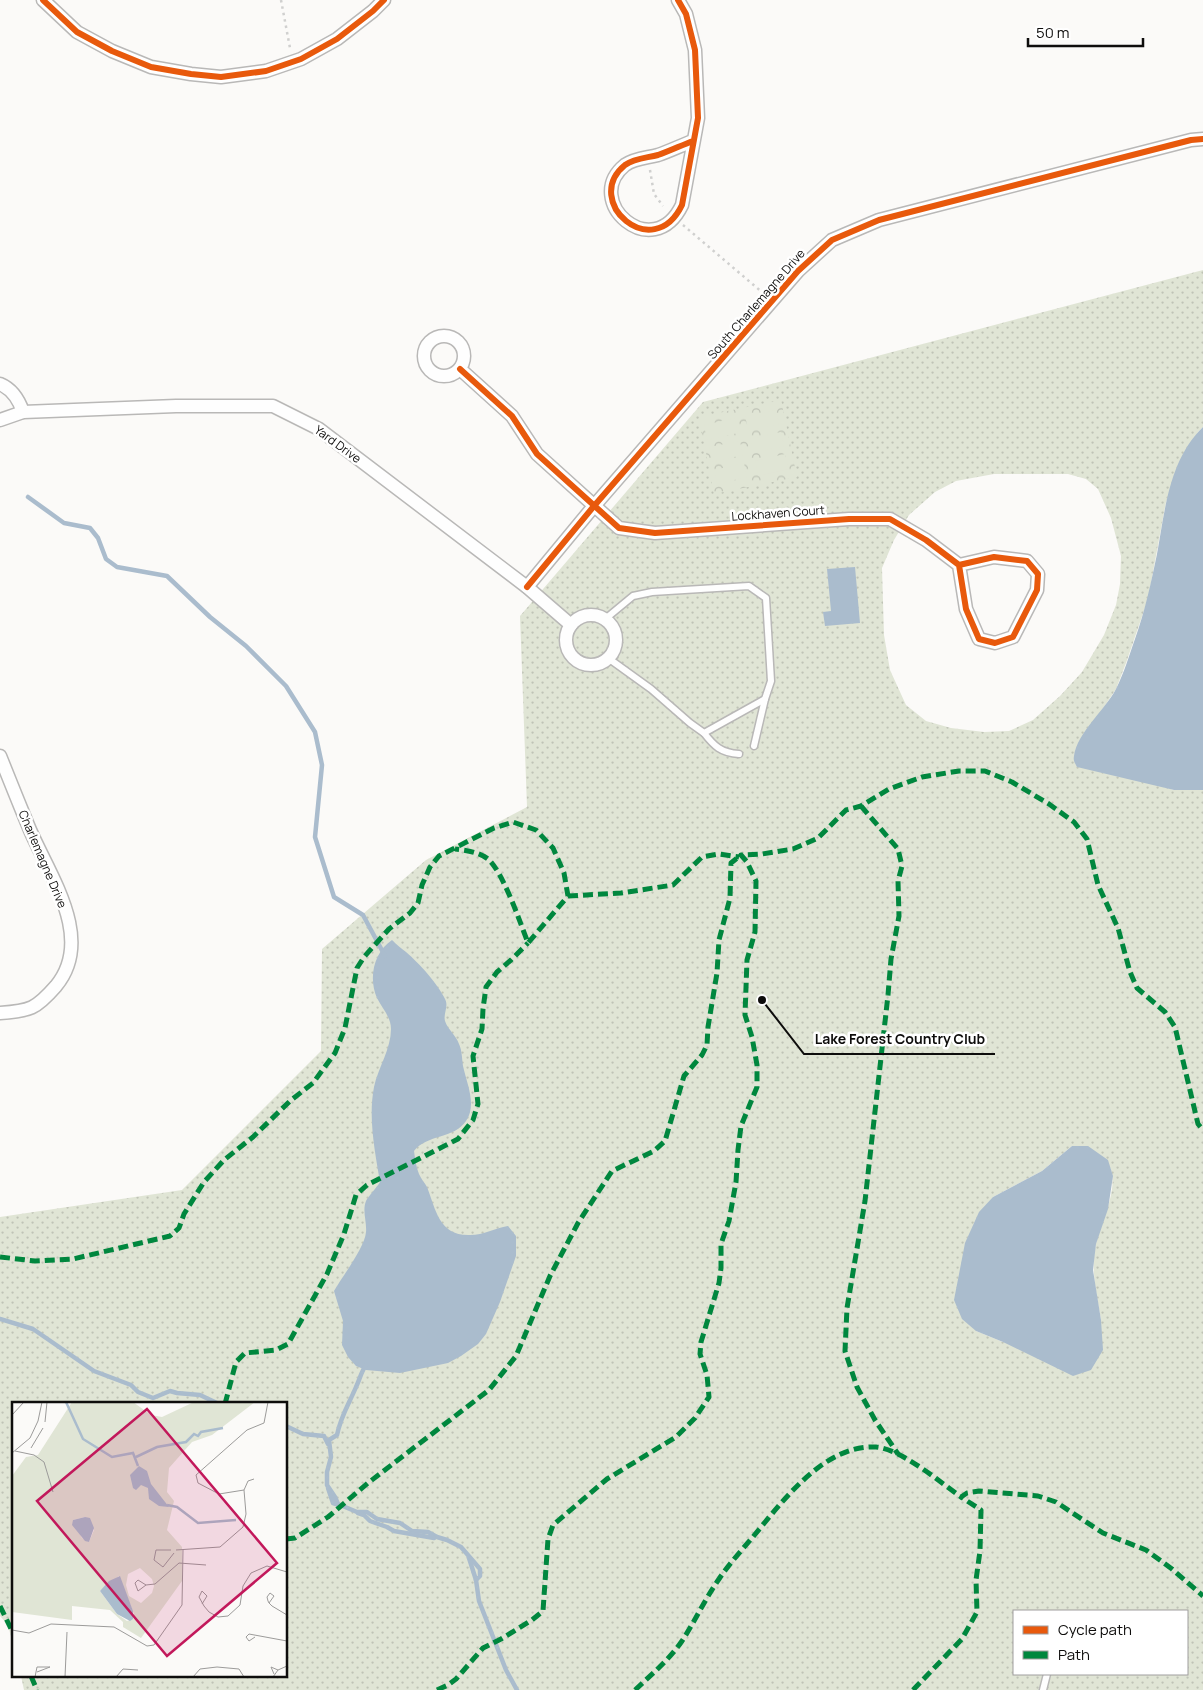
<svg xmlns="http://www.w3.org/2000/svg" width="1203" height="1690" viewBox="0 0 1203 1690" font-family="Manrope,sans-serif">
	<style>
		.grass { fill: url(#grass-dots); fill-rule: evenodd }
		.park { fill: url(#park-crowns) }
		.pitch { fill: #e0e5d5 }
		.water { fill: #aabccd }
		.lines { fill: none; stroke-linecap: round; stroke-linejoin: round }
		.stream { stroke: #aabccd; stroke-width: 4.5 }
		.service-casing { stroke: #b9b8b7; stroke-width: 9 }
		.minor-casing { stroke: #b9b8b7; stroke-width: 15 }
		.path { stroke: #d0d0cf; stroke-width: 2.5; stroke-dasharray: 2.5 4; stroke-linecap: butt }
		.service { stroke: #fefefe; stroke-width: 6 }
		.minor { stroke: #fefefe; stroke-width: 12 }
		.quiet { stroke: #00873e; stroke-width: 5; stroke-dasharray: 10 5; stroke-linecap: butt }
		.cycleway-casing { stroke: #fff; stroke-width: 9 }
		.cycleway { stroke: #e8590c; stroke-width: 6 }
		.labels { text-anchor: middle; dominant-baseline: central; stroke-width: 5; stroke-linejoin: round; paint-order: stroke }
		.street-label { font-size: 12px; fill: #0e0d0c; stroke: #fff }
		.inset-river { fill: none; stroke: #aabccd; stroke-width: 2.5 }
		.inset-road { fill: none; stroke: #9c9b9a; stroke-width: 1 }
		.view { fill: #c2185b; fill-opacity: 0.15; stroke: #c2185b; stroke-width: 2.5 }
		.inset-edge { fill: none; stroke: #0e0d0c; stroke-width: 2.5 }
		.leader { fill: none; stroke: #0e0d0c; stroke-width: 2 }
		.callout-dot { fill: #0e0d0c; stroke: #fff; stroke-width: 2 }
		.callout-label { font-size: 14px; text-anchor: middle; font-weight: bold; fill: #0e0d0c; stroke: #fff; stroke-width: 5; stroke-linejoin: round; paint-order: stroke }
	</style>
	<defs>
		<pattern id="grass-dots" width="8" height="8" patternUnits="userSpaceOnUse" patternTransform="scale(1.25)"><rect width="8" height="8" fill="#e0e5d5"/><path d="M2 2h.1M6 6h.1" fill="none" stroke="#bfc3b6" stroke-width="1.8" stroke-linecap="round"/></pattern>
		<pattern id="park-crowns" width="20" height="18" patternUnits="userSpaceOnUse" patternTransform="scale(1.25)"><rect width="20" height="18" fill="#e0e5d5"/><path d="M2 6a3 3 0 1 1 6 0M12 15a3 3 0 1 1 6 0" fill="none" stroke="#bfc3b6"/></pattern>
	</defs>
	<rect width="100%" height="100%" fill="#fbfaf8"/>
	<path class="grass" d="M1203,270V427L1198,432L1166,502L1148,599L1126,663L1116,689L1076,749L1074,761L1174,790H1203V1690H24L21,1676H286V1404H14V1649L8,1625L0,1616V1217L182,1190L321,1051L322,949L426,860L527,807L520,616L703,402ZM994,474H1068L1086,479L1098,489L1111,518L1121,556L1120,584L1116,605L1104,635L1082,672L1060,696L1033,720L1009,731L984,732L951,728L926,721L906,705L890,670L884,635L882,568L894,540L909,515L935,492L956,481ZM1072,1146C1087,1146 1088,1147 1100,1155C1128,1175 1101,1219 1096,1244C1090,1269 1097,1295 1101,1320L1003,1342L976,1331L993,1197L1042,1171ZM1014,1611H1187V1674H1014Z"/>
	<path class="park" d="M781,400L797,477L714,494L699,417Z"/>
	<g class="pitch">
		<path d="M776,410L779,424L749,431L745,417Z"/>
		<path d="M735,418L738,433L707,440L704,425Z"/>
		<path d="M781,432L784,446L754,453L750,439Z"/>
		<path d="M740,441L743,455L712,462L709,447Z"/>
		<path d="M785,454L789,469L758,476L755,461Z"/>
		<path d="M744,463L747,477L717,484L714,470Z"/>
	</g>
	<g class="water">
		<path d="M1203,427V790H1174L1077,767C1075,763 1073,761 1074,756C1077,733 1105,710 1116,689C1124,673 1129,656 1135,639C1145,611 1151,583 1157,554C1165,510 1169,460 1203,427Z"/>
		<path d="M855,567L860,623L825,626L823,612L831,611L827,569Z"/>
		<path d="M392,940C397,945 401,948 406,952C419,963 438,984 445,999C449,1006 443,1014 445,1021C448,1030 456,1035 459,1044C462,1050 462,1059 463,1066C467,1084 477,1105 466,1121C454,1139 427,1134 414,1151C415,1158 416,1167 419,1174C421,1179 425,1183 427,1187C436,1210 439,1236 470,1235C484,1235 495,1228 508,1226L516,1236V1256L500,1302L486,1334L478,1344L461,1356L448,1363L400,1373L366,1370L356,1366L348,1357L342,1345L343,1321L334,1291C342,1277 365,1247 366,1232C367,1222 362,1211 366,1201C367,1198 377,1187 380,1182C375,1152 368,1118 374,1087C378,1068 391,1049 391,1029C391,1017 382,1008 377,998C368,978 374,952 392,940Z"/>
		<path d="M1072,1146H1088L1108,1160L1113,1176L1108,1209L1096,1244L1093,1270L1101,1320L1103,1350L1091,1370L1073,1376L1003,1342L976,1331L962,1319L954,1300L965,1243L979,1212L993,1197L1042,1171Z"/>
	</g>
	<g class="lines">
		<g class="stream">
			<path d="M28,497L64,523L90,528L98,538L106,559L117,567L167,576L210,617L246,646L286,686L315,732L322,765L315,837L334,897L363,915L385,956"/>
			<path d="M0,1319L33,1329L94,1371L131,1385L138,1392L153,1398L170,1391L177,1393L200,1395L219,1404"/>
			<path d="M366,1365C361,1372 360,1379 356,1387C349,1404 341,1415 337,1435L329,1440L331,1457L327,1472V1485L335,1497L338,1504L357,1512H367L377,1519L400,1523L412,1531L428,1532L437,1537L447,1540L461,1547L480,1569V1576L476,1580"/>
			<path d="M286,1426L303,1434L324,1436L328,1444"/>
			<path d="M328,1488L333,1503L339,1505"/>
			<path d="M358,1513L364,1515L370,1521L387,1527L394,1531L434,1538"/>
			<path d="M469,1558L476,1580L479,1601L506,1670L517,1690"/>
		</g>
		<defs>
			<g id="service">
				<path d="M604,620L633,596L652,592L749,586L766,598L771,681L765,699L704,733L690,723L651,689L608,658"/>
				<path d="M704,733C714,746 721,753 739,754"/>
				<path d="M754,746L765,699"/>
				<path d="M1043,1690L1047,1674"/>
			</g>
			<g id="minor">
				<path d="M43,0L77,32L112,51L151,67L191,74L221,77L266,71L301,59L337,39L373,11L384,0"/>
				<path d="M678,0L686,14L695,50L698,118L682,205C653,265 581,201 625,165C635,158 647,158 658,155C670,151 682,145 693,141"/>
				<circle cx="444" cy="356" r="20"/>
				<path d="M460,369L512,416L537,454L619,528L655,533L849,519H890L926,540L959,565L966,609L979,639L995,643L1013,637L1037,590L1038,574L1027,561L994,557L959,565"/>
				<path d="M0,384C12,389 19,400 23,412"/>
				<path d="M0,420L23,412L176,406H273L319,429L527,587L571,625"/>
				<path d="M527,587L594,506L798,271L832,240L879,220L1191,140L1203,139"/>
				<circle cx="591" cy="640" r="25"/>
				<path d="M0,756C10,781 20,806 30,830C50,876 95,939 56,986C36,1009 30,1011 0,1013"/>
			</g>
		</defs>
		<use href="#service" class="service-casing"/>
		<use href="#minor" class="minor-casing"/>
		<g class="path">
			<path d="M281,0L290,48"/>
			<path d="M650,170L654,194L663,206"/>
			<path d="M683,225L763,293"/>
		</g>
		<use href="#service" class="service"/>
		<use href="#minor" class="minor"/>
		<g class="quiet">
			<path d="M861,806L898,849L902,866L898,881L899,916L891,959L888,995L865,1201L847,1308L845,1351L857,1387L875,1420L898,1454"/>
			<path d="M568,896L621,893L673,885L702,857L719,854L739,857"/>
			<path d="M0,1257L35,1261L73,1259L170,1236L179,1228L184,1214L204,1182L224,1160L253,1137L290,1101L313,1083L335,1053L345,1028L357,968L364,957L389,929L410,913L418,903L422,885L430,867L439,856L494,828L513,822L536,830L553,848L564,873L568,896L528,943C520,922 503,872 488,859C479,852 465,850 455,849"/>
			<path d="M225,1404L236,1362L245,1353L276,1350L288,1344L327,1274L344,1234L356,1195L367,1185L458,1139L473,1120L478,1104L473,1056L482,1029L483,1009L486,987L497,972L511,960L528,943"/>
			<path d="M286,1539L295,1538L328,1517L368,1483L489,1390L516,1356L550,1276L578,1223L612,1171L654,1151L665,1141L684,1076L702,1055L707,1045L708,1027L717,973L719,940L730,898L731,863L741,855"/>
			<path d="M0,1606L14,1635"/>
			<path d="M31,1676L37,1690"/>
			<path d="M437,1690L448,1685L456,1679L483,1648L501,1639L532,1620L543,1611L548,1539L553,1525L607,1479L676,1437L695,1418L709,1397L707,1375L700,1354L701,1342L719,1283L721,1268V1244L729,1221L736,1182L738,1150L741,1126L757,1087V1065L752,1037L745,1015L747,960L755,932L756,881L747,862L741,855L762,854L793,849L818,838L846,810L861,806L889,789L922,777L959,771H985L1012,782L1049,804L1074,822L1087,839L1098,885L1118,928L1130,972L1137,988L1165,1012L1175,1027L1198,1124L1203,1130"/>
			<path d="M635,1690C652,1674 669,1660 682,1641C695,1621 705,1599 719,1579C729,1564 741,1551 752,1538C782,1502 824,1444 876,1447C901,1449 940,1482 961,1497L967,1493L979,1491L1038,1496L1056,1502L1103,1533L1146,1550L1172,1569L1203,1596"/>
			<path d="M913,1690L962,1639L977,1612L976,1580L980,1551L981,1510L961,1497"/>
		</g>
		<defs>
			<g id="cycleway">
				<path d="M43,0L77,32L112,51L151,67L191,74L221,77L266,71L301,59L337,39L373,11L384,0"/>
				<path d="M678,0L686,14L695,50L698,118L682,205C653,265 581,201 625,165C635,158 647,158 658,155C670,151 682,145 693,141"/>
				<path d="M460,369L512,416L537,454L619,528L655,533L849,519H890L926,540L959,565L966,609L979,639L995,643L1013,637L1037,590L1038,574L1027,561L994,557L959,565"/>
				<path d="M527,587L594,506L798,271L832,240L879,220L1191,140L1203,139"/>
			</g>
		</defs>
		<use href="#cycleway" class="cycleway-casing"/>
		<use href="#cycleway" class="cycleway"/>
	</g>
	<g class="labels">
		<g class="street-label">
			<text transform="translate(756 304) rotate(-49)">South Charlemagne Drive</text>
			<text transform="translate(338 444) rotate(36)">Yard Drive</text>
			<text transform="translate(778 513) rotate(-4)">Lockhaven Court</text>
			<text transform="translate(43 859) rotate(67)">Charlemagne Drive</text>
		</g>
	</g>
	<g transform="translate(12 1402)">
		<rect width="275" height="275" fill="#fbfaf8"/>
		<path d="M60,0H121L139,13L150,15L182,0H243L200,33L180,40L157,66L155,90L162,99L155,128L170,145V179L129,236L111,225V220L98,208L60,204V218L0,210V74L14,55L26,53ZM73,115L82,128L77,140L70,136L61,118ZM128,166L140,177L142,184L140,191L129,201L117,194L114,183L116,172ZM107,174L122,212L121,217L115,219L105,212L88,189Z" fill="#e0e5d5" fill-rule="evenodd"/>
		<path d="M127,64L135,69L139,82L157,105L147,104L137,97L136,86L129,83L124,88L121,86L118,73ZM73,115L78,116L82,126L77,140L73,139L60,123L61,118ZM108,174L121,209V217L118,219L105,212L88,189L97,179Z" fill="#aabccd"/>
		<path class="inset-river" d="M54,0L71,37L100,55L121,51L126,64M124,55L145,45L174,40L182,32L186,34L189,30L211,26M155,103L165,105L186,121L224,118"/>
		<path class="inset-road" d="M0,13L12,0M33,20L35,0M19,46L31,26M3,49L22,53L32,60L41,90M0,51L18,36L26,19L30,0M275,62V78M232,88L207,92L186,81L184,73L235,28L252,21L256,0M159,148H144L142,158L151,165L162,151M164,148L208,145L231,125L234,112L232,88L236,79L242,77M134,183L126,189L123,181L126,178L134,183L143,182L167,161L194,163M257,201L262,194L258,191L255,195L256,199L257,201L260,204L275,213M190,202L195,194L190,189L187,195L192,204L197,210L206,215L216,214L228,203L231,184L239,171L255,164L275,170M0,228L17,231L39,222L102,225L135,244L142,243L170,203L171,148M243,235L237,239L234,235L237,232L275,239M262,272L259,265L266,268M23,275L25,265H38L25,270M53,275L55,230M104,275L111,267L126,268M181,275L188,267L205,265L227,267L232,275M261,275L266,268L275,264"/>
		<path class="view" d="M135,7L265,161L155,254L25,99Z"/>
		<rect width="275" height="275" class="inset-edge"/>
	</g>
	<path class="leader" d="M762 1000L804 1054H995"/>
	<circle class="callout-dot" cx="762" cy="1000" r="5"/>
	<g class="callout-label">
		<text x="900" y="1044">Lake Forest Country Club</text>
	</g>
	<rect x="1013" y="1610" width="175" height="65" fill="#ffffff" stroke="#9f9e9e"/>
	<rect x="1023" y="1626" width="25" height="8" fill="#e8590c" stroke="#9f9e9e"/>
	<text x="1058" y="1635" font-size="15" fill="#0e0d0c">Cycle path</text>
	<rect x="1023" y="1651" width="25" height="8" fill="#00873e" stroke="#9f9e9e"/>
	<text x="1058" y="1660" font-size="15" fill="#0e0d0c">Path</text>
	<path d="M1028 38v8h115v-8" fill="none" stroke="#0e0d0c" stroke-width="2.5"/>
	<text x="1036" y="38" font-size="15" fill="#0e0d0c" stroke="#ffffff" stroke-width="4" paint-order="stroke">50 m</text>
</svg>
